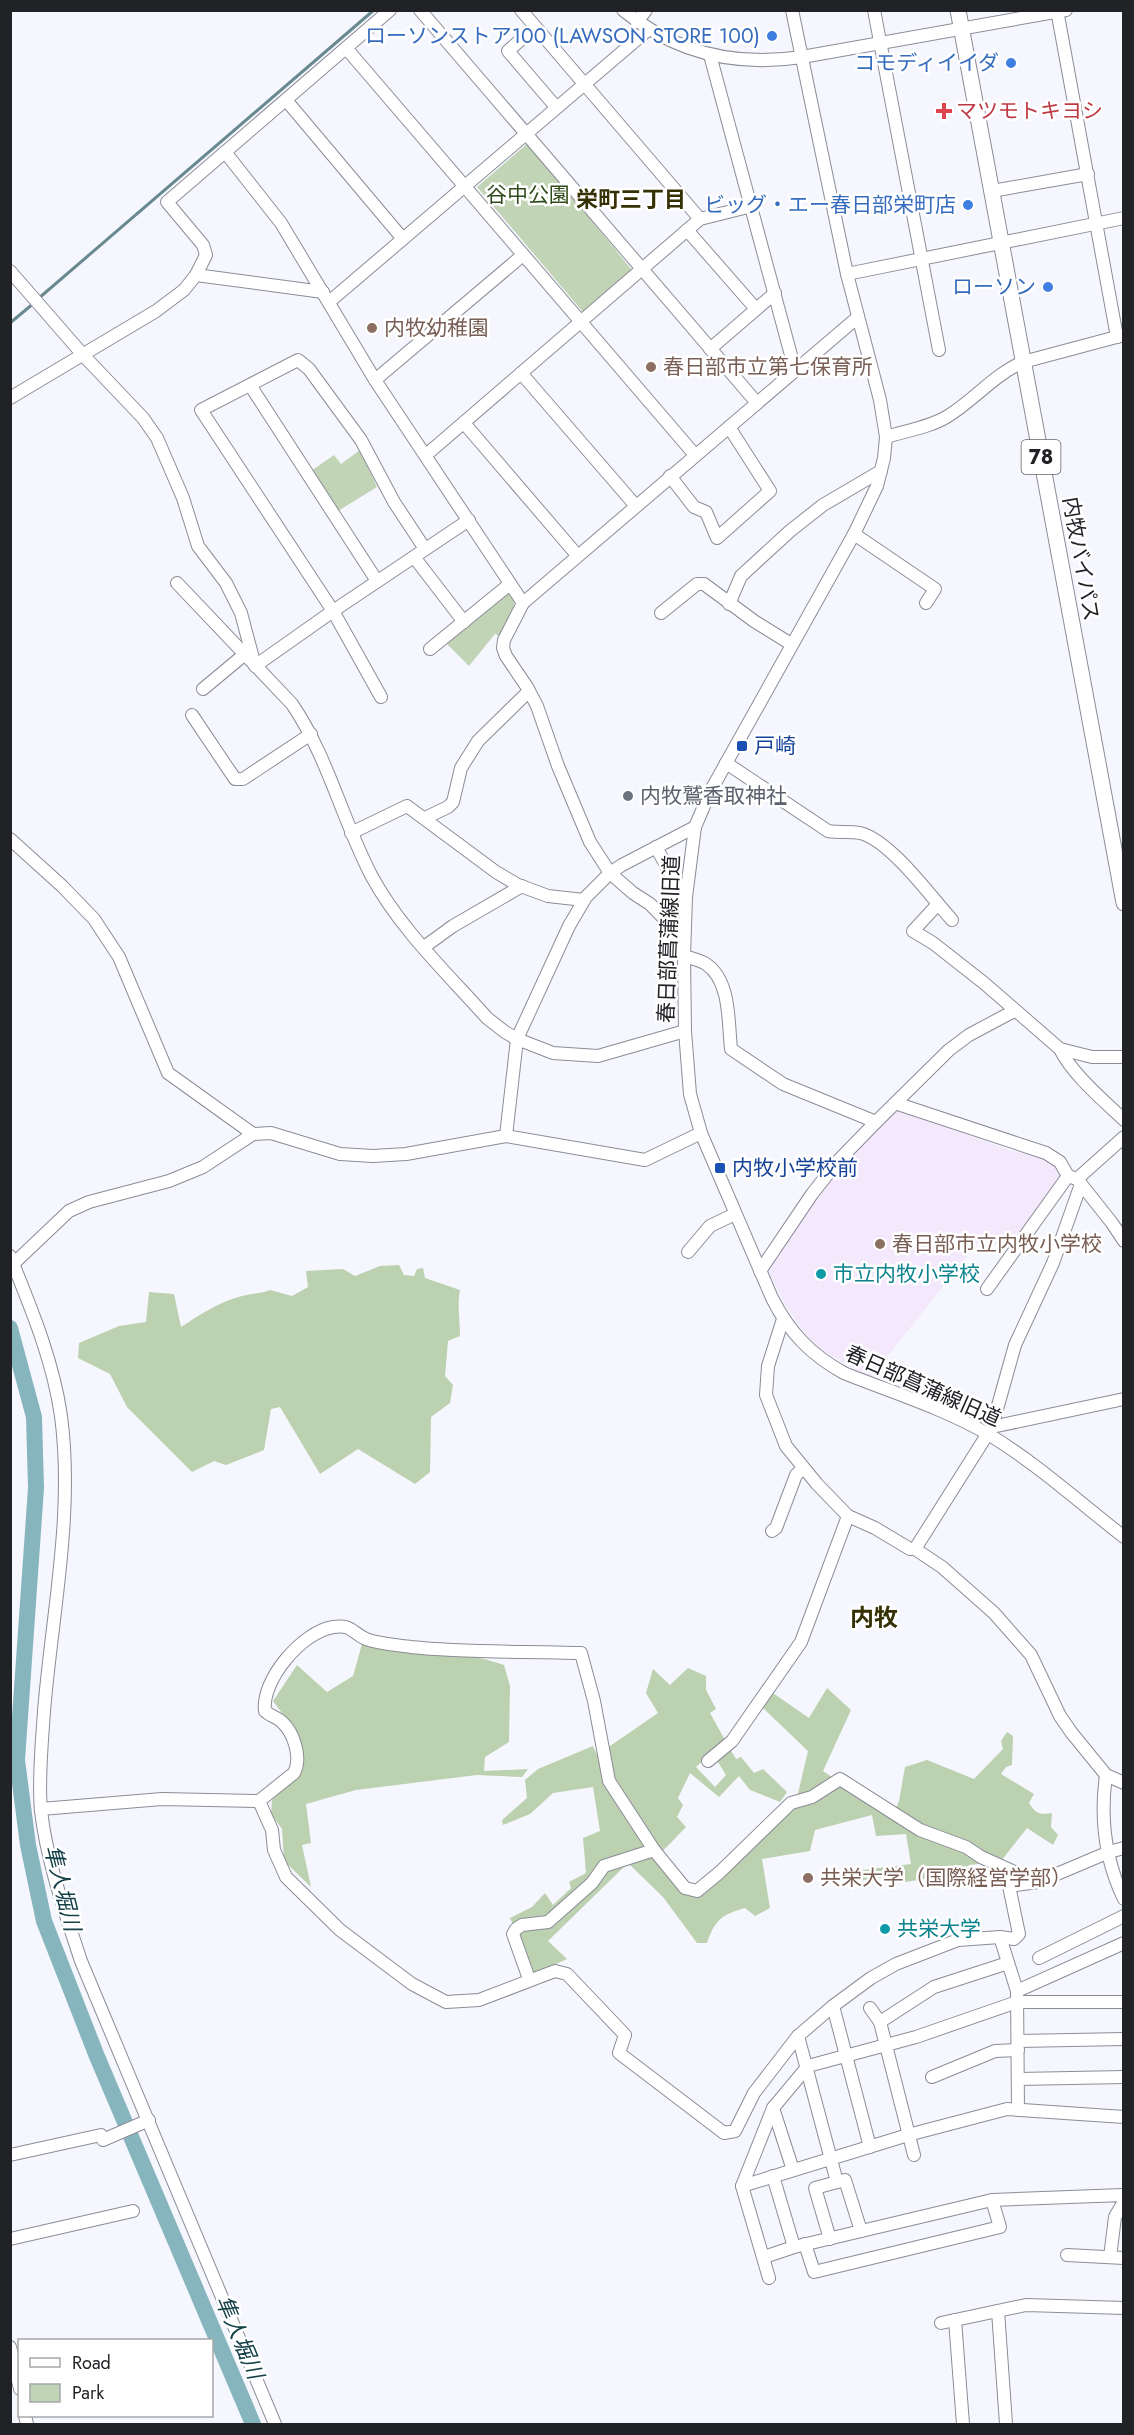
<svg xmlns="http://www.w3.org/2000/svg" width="1134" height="2435" viewBox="0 0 1134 2435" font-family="Jost,'Noto Sans JP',sans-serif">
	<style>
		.education { fill: #f4e8fd }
		.green { fill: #c2d4b6 }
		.forest { fill: #bcd1af }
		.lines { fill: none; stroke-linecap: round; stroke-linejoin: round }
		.stream { stroke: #688990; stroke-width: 3 }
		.river { stroke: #87b5be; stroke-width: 16 }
		.minor-casing { stroke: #8b8c97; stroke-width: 14 }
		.major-casing { stroke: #8b8c97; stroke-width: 17 }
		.minor { stroke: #fff; stroke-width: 12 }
		.major { stroke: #fff; stroke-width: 15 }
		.shop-dot { fill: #3f7fe0; stroke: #fff; stroke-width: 2 }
		.health-dot { fill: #e0444e; stroke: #fff; stroke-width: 2 }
		.education-dot { fill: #8d6e63; stroke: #fff; stroke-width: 2 }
		.transit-dot { fill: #1a4fb4; stroke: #fff; stroke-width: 2 }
		.worship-dot { fill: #6b7280; stroke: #fff; stroke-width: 2 }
		.culture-dot { fill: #0f9aa8; stroke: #fff; stroke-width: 2 }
		.labels { text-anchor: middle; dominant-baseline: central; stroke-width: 5; stroke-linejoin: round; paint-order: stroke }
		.shield { fill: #fff; stroke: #646467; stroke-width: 1.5 }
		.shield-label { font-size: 20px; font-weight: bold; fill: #212226 }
		.shop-label { font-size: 21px; fill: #366cbe; stroke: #fff; text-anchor: end }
		.health-label { font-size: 21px; fill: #be3a42; stroke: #fff; text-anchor: start }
		.park-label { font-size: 21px; fill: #314c1c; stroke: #fff }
		.education-label { font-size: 21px; fill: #785e54; stroke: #fff; text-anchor: start }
		.street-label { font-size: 21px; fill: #212226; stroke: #fff }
		.transit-label { font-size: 21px; fill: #164399; stroke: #fff; text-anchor: start }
		.worship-label { font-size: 21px; fill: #5b616d; stroke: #fff; text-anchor: start }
		.culture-label { font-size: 21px; fill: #0d838f; stroke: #fff; text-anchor: start }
		.neighbourhood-label { font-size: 22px; font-weight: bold; fill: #363105; stroke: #fff }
		.water-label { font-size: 22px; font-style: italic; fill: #144047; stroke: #fff }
		.quarter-label { font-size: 24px; font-weight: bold; fill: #363105; stroke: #fff }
	</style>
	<rect width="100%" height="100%" fill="#f6f7fe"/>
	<path class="education" d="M900,1110L1009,1150L1043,1158L1053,1165L1061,1174L1010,1248L980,1240L871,1377L831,1356L812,1343L786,1306L767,1269L820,1192L850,1156L894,1111Z"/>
	<g class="green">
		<path d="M528,143L632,270L583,312L477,187Z"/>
		<path d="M360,450L377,487L338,511L311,471L334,455L341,464Z"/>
		<path d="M507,592L514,595V615L501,637L495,634L469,666L446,643Z"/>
	</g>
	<g class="forest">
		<path d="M399,1265L404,1275L414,1276L417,1269L423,1268L425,1278L460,1290C457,1306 460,1320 460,1336L448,1341L445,1376L453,1385L450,1403L431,1417L430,1472L415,1484L358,1449L320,1474L280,1407L271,1409L264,1450L226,1465L214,1461L192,1472L127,1407L110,1374L78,1358L79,1343L119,1326L146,1322L149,1292L174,1294L181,1327C201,1314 219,1302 242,1296C252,1293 260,1294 270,1290L292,1296L308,1287L306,1271L343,1269L355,1276L380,1266Z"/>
		<path d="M362,1644C409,1651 459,1649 504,1665L510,1686L509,1742L485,1757L484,1771L528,1769L522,1777L477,1775L356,1790L306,1804L311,1843L302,1845L311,1887L284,1861L282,1829L271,1814L272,1800L299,1775L292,1727L273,1701L297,1665L327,1692L353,1676Z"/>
		<path d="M688,1668L706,1676V1690L716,1709L710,1713L725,1740L696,1767L715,1787L726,1775L716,1759L729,1747L736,1759L741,1757L754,1773L763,1769L787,1792L780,1802L750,1790L739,1776L719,1797L690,1773L678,1798L683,1805L677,1817L686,1827L655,1859L674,1883L695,1897L795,1806L808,1751L761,1706L770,1691L809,1718L827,1688L851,1710L823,1771L873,1804L891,1819L899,1801L905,1767L927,1760L974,1779L1003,1749L1001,1741L1007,1732L1013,1736L1012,1765L1006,1767L1001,1774L1034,1794L1029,1803C1036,1814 1040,1815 1052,1813L1051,1827L1058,1835L1053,1845L1027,1828L1001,1861L970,1865L938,1877L905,1882L904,1875L849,1882L847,1872L911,1864L906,1834L876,1836L872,1815L815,1830L810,1851L762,1859L770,1908L755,1916L745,1908C721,1915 715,1920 707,1943H697L663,1897L628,1863L548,1941L567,1959L534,1974L510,1918L532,1907L545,1893L553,1905L571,1888L569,1882L586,1873L583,1838L600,1831L593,1787L553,1793L530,1814L503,1825L502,1820L527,1798L525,1780L538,1769L593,1746L597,1755L658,1713L646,1693L653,1669L670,1685Z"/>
	</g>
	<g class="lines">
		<g class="stream">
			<path d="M39,298L374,10"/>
			<path d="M10,323L34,303"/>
		</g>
		<path class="river" d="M10,1328L34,1417L36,1488L17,1760L28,1845L44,1921L96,2054L253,2424"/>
		<defs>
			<g id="minor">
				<path d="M420,10L757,403"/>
				<path d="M521,10L700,219"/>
				<path d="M623,10C675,53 736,67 802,57L1066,10"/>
				<path d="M792,10L847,274L880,400L886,437L884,458L877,486L854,534L710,792L695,827L686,897L684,956L685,1031L690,1094L701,1133L772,1298C789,1332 811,1355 844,1373C891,1392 943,1408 988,1434C1036,1463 1079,1502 1124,1537"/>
				<path d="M874,10L939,350"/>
				<path d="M1057,10L1117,337"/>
				<path d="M637,22L646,10"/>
				<path d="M535,27L508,51L556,107"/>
				<path d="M346,48L695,455"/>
				<path d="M710,55L795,370"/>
				<path d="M286,100L403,239"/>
				<path d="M225,152L281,223L375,380L523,603"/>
				<path d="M992,191L1088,174"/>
				<path d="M687,230L756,309"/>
				<path d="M10,271L84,356L143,418L157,438L183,498L198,546L226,583L241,613L254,662"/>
				<path d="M847,274L1124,218"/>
				<path d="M196,275L323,292"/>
				<path d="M329,302L648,30"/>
				<path d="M710,349L775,293"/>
				<path d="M521,373L635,505"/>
				<path d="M375,380L523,255"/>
				<path d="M250,385L377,581"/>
				<path d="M10,398L156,311L184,290L196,275L206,255L203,245L167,202L390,10"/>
				<path d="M464,423L577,555"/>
				<path d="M886,437C905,431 931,427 948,416C974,400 995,374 1023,362L1124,335"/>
				<path d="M426,455L700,219L752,206"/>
				<path d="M670,476L694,507L706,512L717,538L770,491L729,427"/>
				<path d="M854,534L935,589L926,603"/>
				<path d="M414,557L464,622"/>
				<path d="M177,583L292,704C328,757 342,819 371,875C400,929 447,973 487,1018L505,1032L517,1039L569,926L586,897L610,873L622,865L695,827"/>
				<path d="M729,604L741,576L790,531L823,505L881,471"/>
				<path d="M661,613L697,584H704L754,621L791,644"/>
				<path d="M430,649L510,584"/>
				<path d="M255,666L333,611L469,520"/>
				<path d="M203,689L245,654"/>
				<path d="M381,697L333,611L201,410L298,360L309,369L361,440L394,502L425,549"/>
				<path d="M192,715L235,779H243L311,734"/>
				<path d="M726,763L828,831C839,833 850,831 860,833C890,840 931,897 952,920"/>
				<path d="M425,818L448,807L453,802L461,768L478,741L529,691"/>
				<path d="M351,833L407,806L496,872L518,885L548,896L584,900"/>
				<path d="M10,839L62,886L94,919L119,957L168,1073L253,1134"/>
				<path d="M656,847L679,889L686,897"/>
				<path d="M938,904L913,931L933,943L984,983L1060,1049L1092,1057H1124"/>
				<path d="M684,939L650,904L633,893L610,873L590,842L558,766L537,706L527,687L506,656L503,648L504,640L523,603L858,317"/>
				<path d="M424,947L453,926L522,886"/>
				<path d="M684,956C691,958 700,960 706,964C731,981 728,1022 731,1049L783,1084L876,1122"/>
				<path d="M1060,1049C1072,1074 1103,1100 1124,1120"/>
				<path d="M895,1103L1046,1153L1060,1162L1068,1176L1077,1179L1112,1223L1124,1241"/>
				<path d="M506,1136L645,1160L701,1133"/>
				<path d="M1077,1179L1124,1137"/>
				<path d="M688,1252L710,1226L735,1214"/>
				<path d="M10,1256C31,1308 53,1360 61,1416C74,1514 52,1614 44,1711C42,1742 38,1780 41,1811C47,1862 65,1912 81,1961L275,2424"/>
				<path d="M10,1267L69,1211L89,1202L169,1181L203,1167L253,1134L271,1133L340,1154L373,1156L406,1154L506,1136L517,1039L553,1053L598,1056L685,1031"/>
				<path d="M760,1271L812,1194L838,1161L876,1122L949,1050L969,1035L1014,1011"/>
				<path d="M987,1289L1068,1176"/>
				<path d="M783,1319L768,1366L766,1395L786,1446L817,1484L848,1516L875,1528L910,1549H915L942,1567L994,1613L1031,1655L1060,1716L1071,1732L1106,1775L1124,1783"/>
				<path d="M992,1427L1124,1399"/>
				<path d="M772,1531L776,1528L796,1475L803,1468"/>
				<path d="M915,1549L992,1427L1015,1345L1053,1263L1081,1184"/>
				<path d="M708,1761L732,1741L801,1642L848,1516"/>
				<path d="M1106,1775C1100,1818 1105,1860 1124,1899"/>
				<path d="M41,1809L162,1799L259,1801L294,1773C302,1758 294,1733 282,1722C277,1717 270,1716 265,1711C261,1680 302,1632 333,1627C352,1624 352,1633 366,1639C379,1644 397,1645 411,1647C467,1653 525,1651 581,1653L594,1701L609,1781L654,1850L685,1888L697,1891L720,1872L791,1803L812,1797L840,1779L920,1830L966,1847L981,1857L1012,1871L1009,1886L1019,1934L1014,1939L1000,1937L958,1940L896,1964L871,1978L833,2006L798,2036L754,2093L735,2131L724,2133L619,2053L625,2035L567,1974L555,1971L479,2000L446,2002L412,1984L340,1930L286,1877L274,1850L272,1830L259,1801"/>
				<path d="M1009,1886L1038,1882L1109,1852L1124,1848"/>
				<path d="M1000,1937L1017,1991L1018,2110"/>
				<path d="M1039,1958L1124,1916"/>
				<path d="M529,1979L513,1934L516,1929L522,1925L548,1922L592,1883L604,1866L654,1850"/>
				<path d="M1017,1991L1124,1943"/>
				<path d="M833,2006L870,2147"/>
				<path d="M870,2008L880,2022L914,2155"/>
				<path d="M880,2022L934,1987L1008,1963"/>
				<path d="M798,2036L837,2182"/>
				<path d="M1018,2041L1124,2039"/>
				<path d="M932,2077L995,2051L1018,2050"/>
				<path d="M1018,2079L1124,2077"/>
				<path d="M773,2108L793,2170"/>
				<path d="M103,2140L149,2120"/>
				<path d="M10,2155L101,2135"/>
				<path d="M773,2176L794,2247"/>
				<path d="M742,2186L908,2135L1007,2109L1124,2117"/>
				<path d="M10,2239L133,2211"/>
				<path d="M830,2239L815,2188L845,2180L861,2231"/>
				<path d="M805,2244L814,2272L1000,2227L992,2200"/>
				<path d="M1067,2255L1124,2258"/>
				<path d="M764,2257L794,2247L992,2200L1123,2195V2203L1115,2217L1110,2257"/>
				<path d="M769,2278L742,2186L773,2108L808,2066L916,2037L1017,2002H1124"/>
				<path d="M998,2311L1006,2424"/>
				<path d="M955,2320L963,2424"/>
				<path d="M941,2323L1026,2305L1124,2308"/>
				<path d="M10,2347L20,2389"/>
				<path d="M25,2416L27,2424"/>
			</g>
			<path id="major" d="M958,10L1124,903"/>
		</defs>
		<use href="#minor" class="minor-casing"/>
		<use href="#major" class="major-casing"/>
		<use href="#minor" class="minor"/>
		<use href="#major" class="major"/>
	</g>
	<g class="shop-dot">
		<circle cx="772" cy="36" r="6"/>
		<circle cx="1011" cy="63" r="6"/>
		<circle cx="968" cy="205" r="6"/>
		<circle cx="1048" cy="287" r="6"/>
	</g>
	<path class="health-dot" d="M941 102h6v6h6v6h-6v6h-6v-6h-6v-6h6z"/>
	<g class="education-dot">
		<circle cx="372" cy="328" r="6"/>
		<circle cx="651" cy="367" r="6"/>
		<circle cx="880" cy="1244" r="6"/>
		<circle cx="808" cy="1878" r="6"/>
	</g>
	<g class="transit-dot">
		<rect x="736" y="740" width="12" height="12" rx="3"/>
		<rect x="714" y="1162" width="12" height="12" rx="3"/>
	</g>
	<circle class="worship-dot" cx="628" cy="796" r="6"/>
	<g class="culture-dot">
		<circle cx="821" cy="1274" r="6"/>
		<circle cx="885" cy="1929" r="6"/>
	</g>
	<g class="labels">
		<rect class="shield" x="1021.5" y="440" width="39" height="34" rx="4.5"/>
		<g class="shield-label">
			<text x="1041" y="457">78</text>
		</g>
		<g class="shop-label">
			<text x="760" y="36">ローソンストア100 (LAWSON STORE 100)</text>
			<text x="999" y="63">コモディイイダ</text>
			<text x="956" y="205">ビッグ・エー春日部栄町店</text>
			<text x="1036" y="287">ローソン</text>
		</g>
		<g class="health-label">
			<text x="956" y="111">マツモトキヨシ</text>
		</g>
		<g class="park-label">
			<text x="528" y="195">谷中公園</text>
		</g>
		<g class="education-label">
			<text x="384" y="328">内牧幼稚園</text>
			<text x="663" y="367">春日部市立第七保育所</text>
			<text x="892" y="1244">春日部市立内牧小学校</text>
			<text x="820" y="1878">共栄大学（国際経営学部）</text>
		</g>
		<g class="street-label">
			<text transform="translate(1081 559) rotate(80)">内牧バイパス</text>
			<text transform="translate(669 939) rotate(-88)">春日部菖蒲線旧道</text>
			<text transform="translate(923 1386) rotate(24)">春日部菖蒲線旧道</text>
		</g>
		<g class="transit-label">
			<text x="754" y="746">戸崎</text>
			<text x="732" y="1168">内牧小学校前</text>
		</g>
		<g class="worship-label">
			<text x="640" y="796">内牧鷲香取神社</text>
		</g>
		<g class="culture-label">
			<text x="833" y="1274">市立内牧小学校</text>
			<text x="897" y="1929">共栄大学</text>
		</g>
		<g class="neighbourhood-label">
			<text x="631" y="199">栄町三丁目</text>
		</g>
		<g class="water-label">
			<text transform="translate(63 1888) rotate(76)">隼人堀川</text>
			<text transform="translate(240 2337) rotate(67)">隼人堀川</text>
		</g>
		<g class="quarter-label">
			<text x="874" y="1617">内牧</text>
		</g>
	</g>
	<rect width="1134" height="2435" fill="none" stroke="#212226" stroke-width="24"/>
	<rect x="18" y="2339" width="195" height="78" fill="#ffffff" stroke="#a6a7a8" stroke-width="1.5"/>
	<rect x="30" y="2358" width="30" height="9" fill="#ffffff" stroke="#a6a7a8" stroke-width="1.5"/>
	<text x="72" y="2369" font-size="18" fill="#212226">Road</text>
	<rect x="30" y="2384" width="30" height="18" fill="#c2d4b6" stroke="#a6a7a8" stroke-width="1.5"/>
	<text x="72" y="2399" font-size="18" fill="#212226">Park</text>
</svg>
